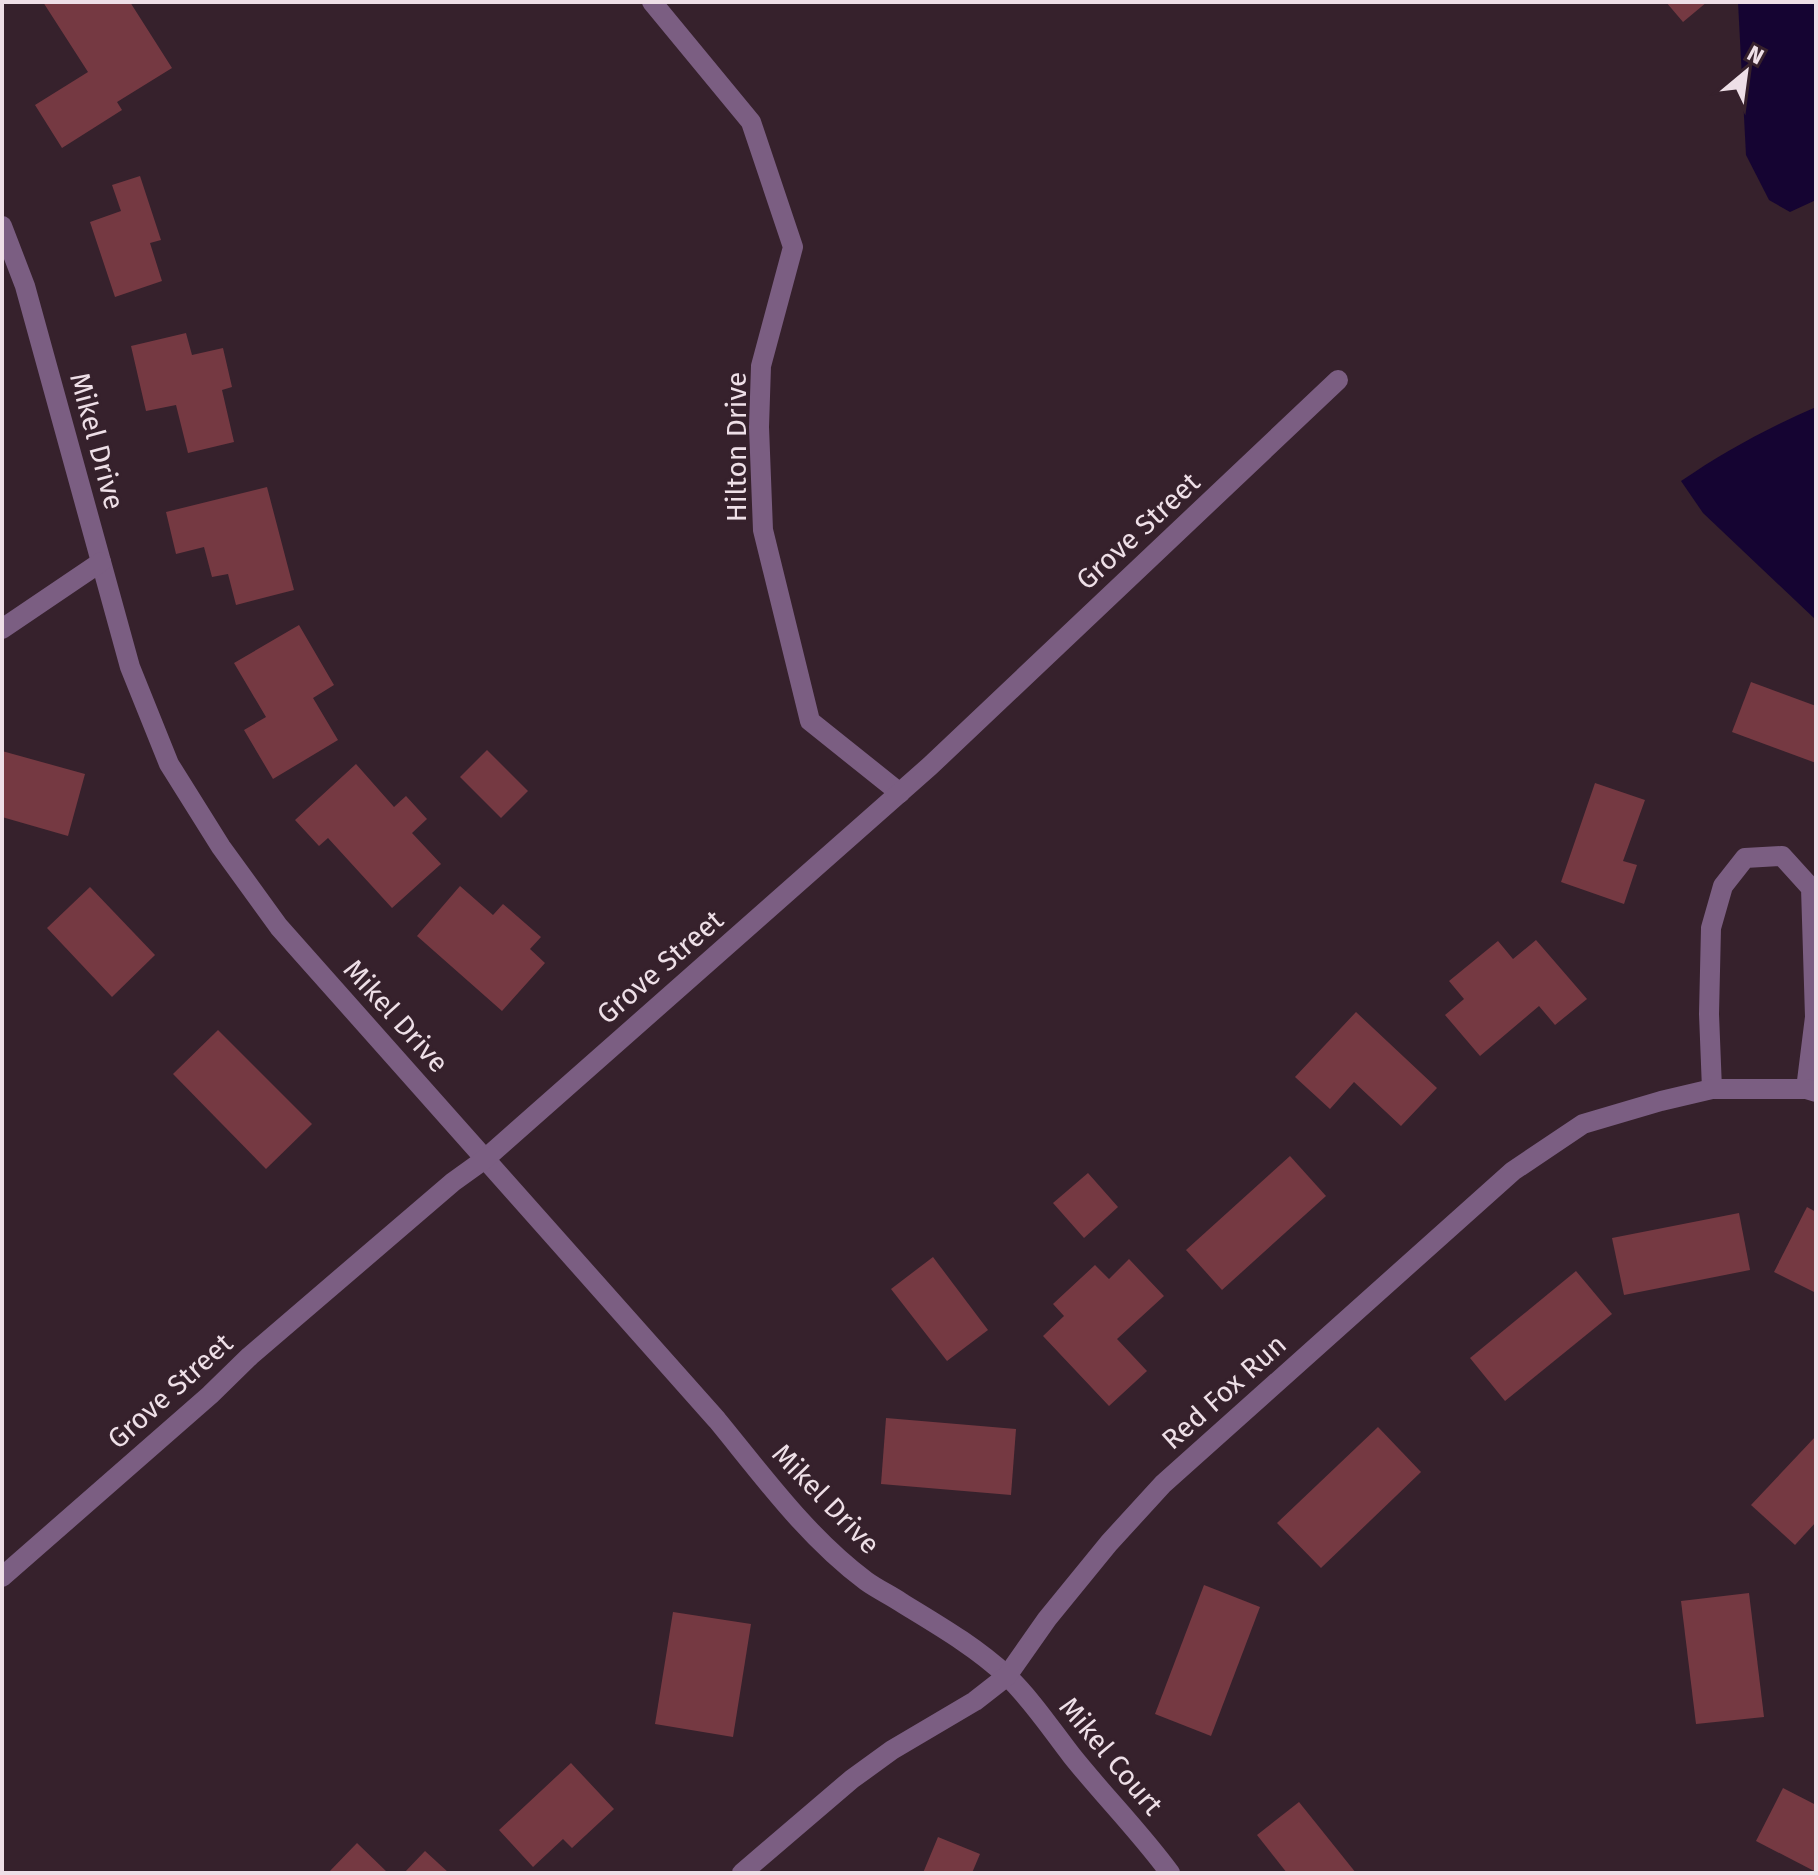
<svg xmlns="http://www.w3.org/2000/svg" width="1818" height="1875" viewBox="0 0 1818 1875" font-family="'Fira Sans',sans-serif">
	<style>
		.water { fill: #150432 }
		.building { fill: #753942 }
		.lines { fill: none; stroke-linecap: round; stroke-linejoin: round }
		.minor { stroke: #7b5e82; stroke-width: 20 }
		.labels { text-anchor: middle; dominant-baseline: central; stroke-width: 6; stroke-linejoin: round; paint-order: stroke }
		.street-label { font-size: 28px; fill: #eedfe7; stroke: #36212c }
	</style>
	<rect width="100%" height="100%" fill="#36212c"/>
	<g class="water">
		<path d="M1738,2H1816V200L1790,212L1769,200L1746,155Z"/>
		<path d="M1816,407V620L1703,513L1681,481C1723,452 1769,427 1816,407Z"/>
	</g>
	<g class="building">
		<path d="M43,2H130L172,68L117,102L122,110L62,148L35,105L88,72Z"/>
		<path d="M1666,2H1707L1683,22Z"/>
		<path d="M140,176L161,240L150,243L162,281L115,297L90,222L121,211L112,185Z"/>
		<path d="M186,333L192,355L223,348L232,387L222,390L234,442L188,453L176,405L146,411L131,346Z"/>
		<path d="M267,487L294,590L236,605L228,574L212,577L204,547L176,554L166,512Z"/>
		<path d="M299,625L334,685L313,698L338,740L273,779L244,730L266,717L234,663Z"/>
		<path d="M1751,682L1816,706V763L1732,732Z"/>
		<path d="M487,750L528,791L501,818L460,777Z"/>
		<path d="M2,751L85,774L68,836L2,817Z"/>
		<path d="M356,764L394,807L406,796L427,819L412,833L441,864L392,908L328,838L319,846L295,820Z"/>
		<path d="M1595,783L1645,800L1623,861L1637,865L1624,904L1561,882Z"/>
		<path d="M460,886L493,915L503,904L541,937L530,949L545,963L502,1011L417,936Z"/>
		<path d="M90,887L155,955L112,997L47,928Z"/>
		<path d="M1536,940L1587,999L1555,1025L1539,1006L1480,1056L1445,1015L1464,999L1449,981L1498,941L1513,959Z"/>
		<path d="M1356,1012L1437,1088L1401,1126L1354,1082L1330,1109L1295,1077Z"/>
		<path d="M218,1030L312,1124L266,1169L173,1074Z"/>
		<path d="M1290,1156L1326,1196L1222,1290L1186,1250Z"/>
		<path d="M1088,1173L1118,1207L1084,1238L1053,1203Z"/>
		<path d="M1807,1207L1816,1212V1293L1774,1272Z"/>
		<path d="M1739,1213L1750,1270L1624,1295L1612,1238Z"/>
		<path d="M933,1257L988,1330L947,1361L891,1289Z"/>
		<path d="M1129,1259L1164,1296L1117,1339L1147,1371L1109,1406L1043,1336L1064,1316L1053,1304L1095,1265L1109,1279Z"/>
		<path d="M1576,1271L1612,1314L1505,1401L1470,1358Z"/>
		<path d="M886,1418L1016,1429L1011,1495L881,1484Z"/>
		<path d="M1378,1427L1421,1472L1321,1568L1277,1523Z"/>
		<path d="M1816,1436V1522L1795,1545L1751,1505Z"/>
		<path d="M1204,1585L1260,1607L1211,1736L1155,1714Z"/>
		<path d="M1749,1593L1764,1717L1696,1724L1681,1601Z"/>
		<path d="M673,1612L751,1624L733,1737L655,1724Z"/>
		<path d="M571,1763L614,1809L572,1848L563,1839L533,1867L499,1830Z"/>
		<path d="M1783,1788L1816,1805V1872L1756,1841Z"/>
		<path d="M1299,1802L1356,1873H1287L1257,1835Z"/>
		<path d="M938,1837L980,1854L972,1873H923Z"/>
		<path d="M357,1843L388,1873H328Z"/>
		<path d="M425,1851L449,1873H404Z"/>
	</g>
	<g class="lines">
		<g class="minor">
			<path d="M652,2L751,122L793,247L761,366L759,427L763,530L810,721L900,793"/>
			<path d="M2,226L25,286L130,667L169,764L221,847L279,927L717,1420C763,1476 807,1537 866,1581C877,1589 890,1595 902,1603C938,1625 976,1647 1007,1676C1032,1700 1051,1729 1072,1756C1104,1796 1140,1832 1170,1873"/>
			<path d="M2,629L101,562"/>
			<path d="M1712,1089L1709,1014L1711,928L1723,886L1745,858L1782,856L1811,888L1815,1017L1806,1089"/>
			<path d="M2,1577L210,1395L250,1356L453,1182L485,1159L930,766L1338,380"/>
			<path d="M742,1873L852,1779L892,1750L975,1701L1007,1676L1047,1619L1109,1543L1163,1484L1513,1171L1583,1124L1661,1101L1712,1089H1806L1816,1092"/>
		</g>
	</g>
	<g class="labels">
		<g class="street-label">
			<text transform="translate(97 441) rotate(75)">Mikel Drive</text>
			<text transform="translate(736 447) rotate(-90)">Hilton Drive</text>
			<text transform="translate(1138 531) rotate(-43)">Grove Street</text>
			<text transform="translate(660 967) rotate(-41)">Grove Street</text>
			<text transform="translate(396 1016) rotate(48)">Mikel Drive</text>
			<text transform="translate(170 1391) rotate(-42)">Grove Street</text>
			<text transform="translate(1224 1392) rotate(-42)">Red Fox Run</text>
			<text transform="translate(826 1499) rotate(46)">Mikel Drive</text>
			<text transform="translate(1111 1756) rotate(50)">Mikel Court</text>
		</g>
	</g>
	<rect width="1818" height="1875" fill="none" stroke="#eedfe7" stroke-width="8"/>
	<g transform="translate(1746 72) rotate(29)" stroke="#36212c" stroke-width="6" paint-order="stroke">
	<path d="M0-6L14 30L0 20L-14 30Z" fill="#eedfe7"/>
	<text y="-12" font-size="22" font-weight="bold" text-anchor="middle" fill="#eedfe7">N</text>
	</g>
</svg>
